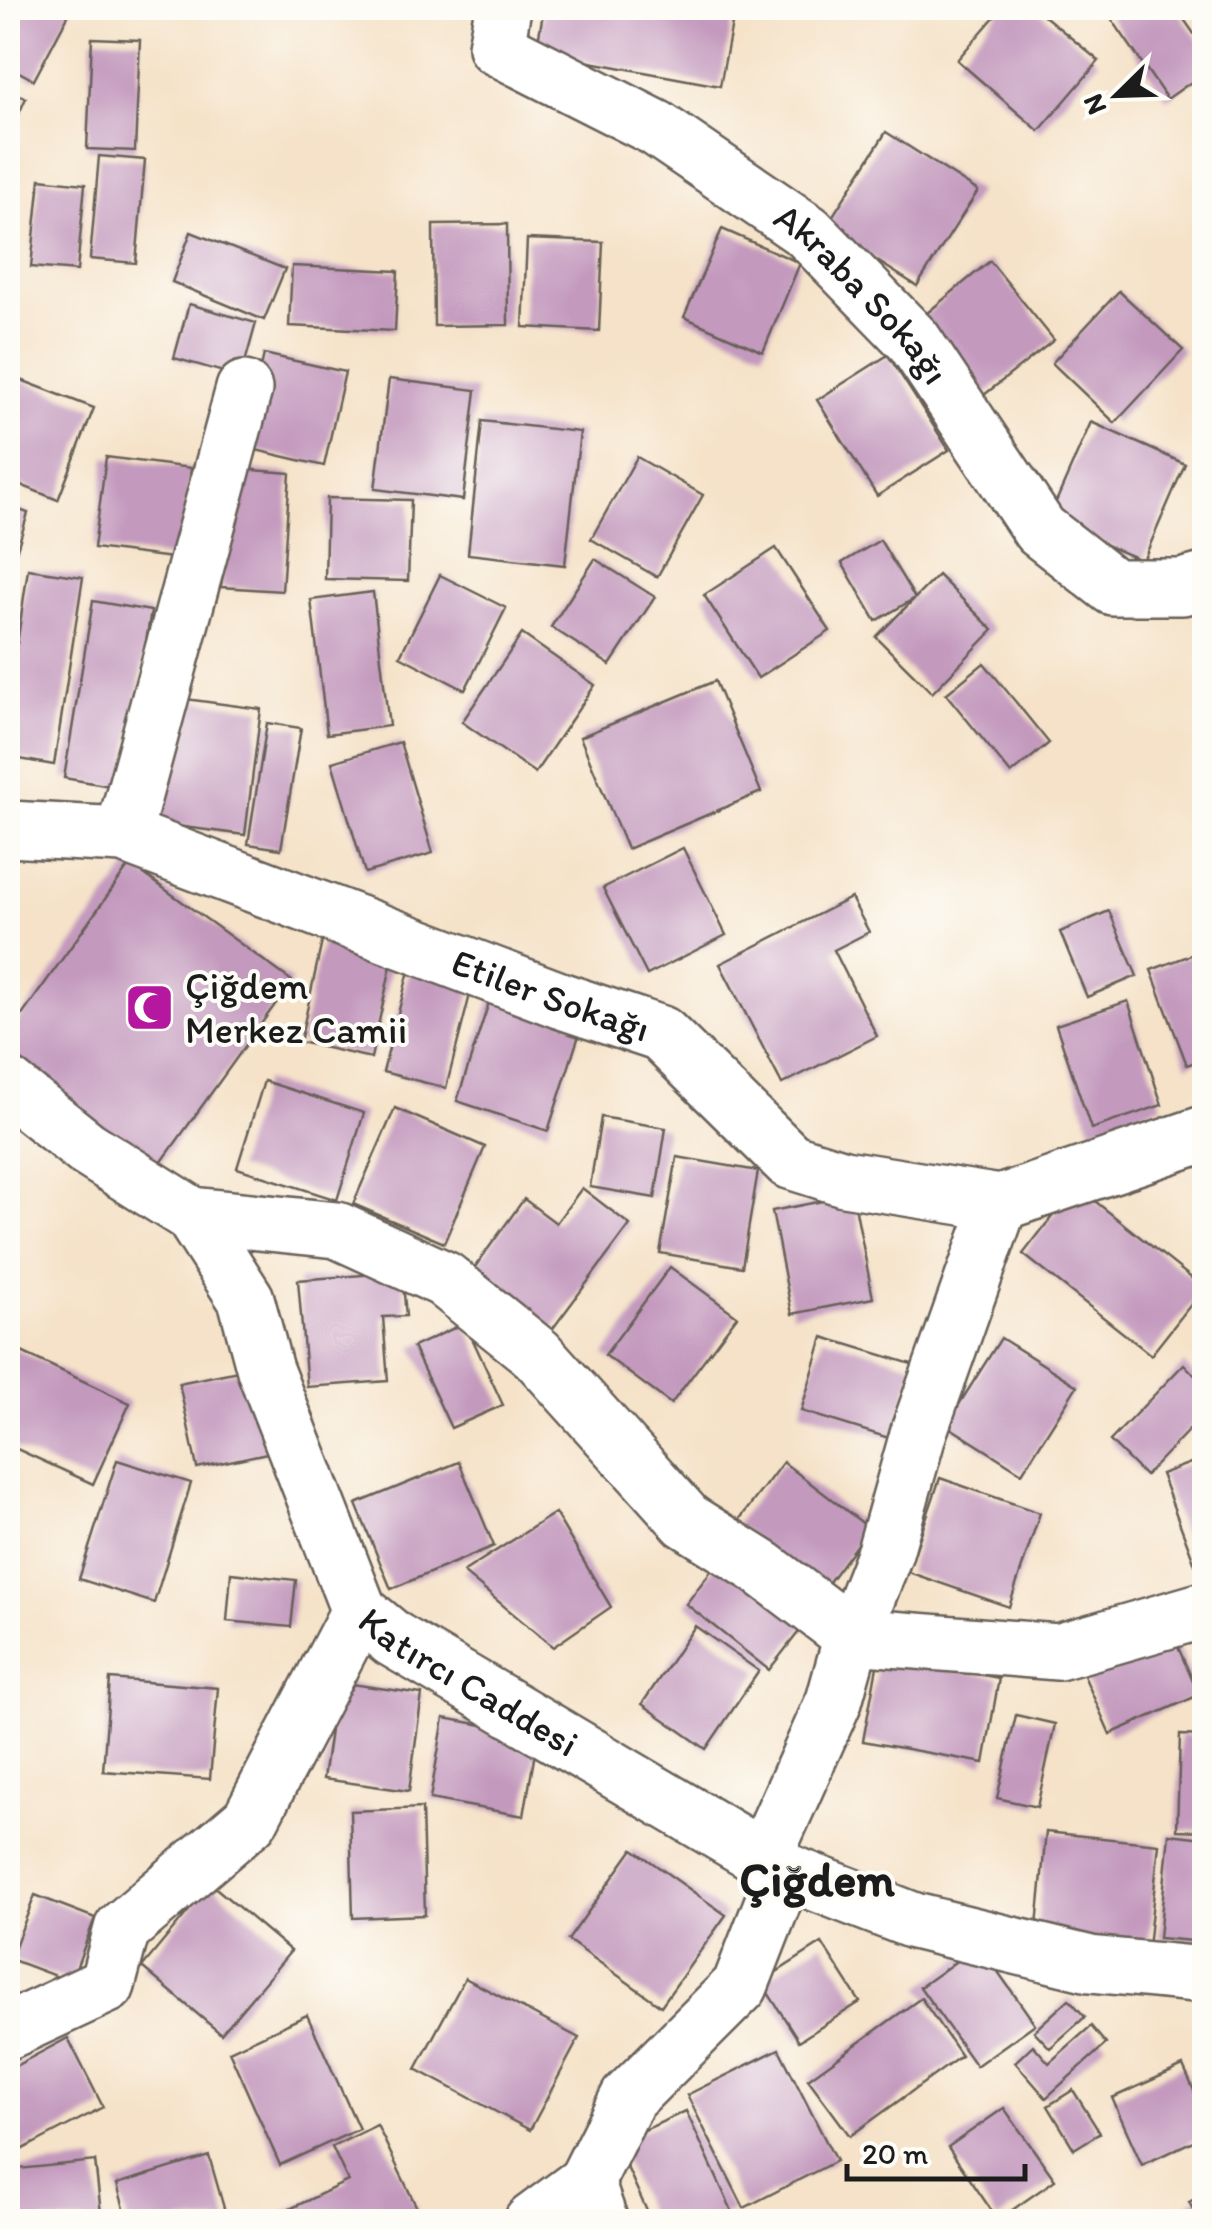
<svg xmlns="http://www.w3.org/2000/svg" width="1212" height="2229" viewBox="0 0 1212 2229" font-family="Itim,sans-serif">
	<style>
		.building { fill: #c399bd }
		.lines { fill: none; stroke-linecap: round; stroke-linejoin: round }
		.street-casing { stroke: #686158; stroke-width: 60 }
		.street { stroke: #fff; stroke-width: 55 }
		.labels { text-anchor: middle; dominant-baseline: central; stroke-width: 8; stroke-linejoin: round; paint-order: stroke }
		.street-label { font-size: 38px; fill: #1c1c1c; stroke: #fdfcf7 }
		.poi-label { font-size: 38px; fill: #1c1c1c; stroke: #fdfcf7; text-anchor: start }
		.district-label { font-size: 48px; font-weight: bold; fill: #1c1c1c; stroke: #fdfcf7 }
	</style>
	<rect width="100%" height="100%" fill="#fdfcf7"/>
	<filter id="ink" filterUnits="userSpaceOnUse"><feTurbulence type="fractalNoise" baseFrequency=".01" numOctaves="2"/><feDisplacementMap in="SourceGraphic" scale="20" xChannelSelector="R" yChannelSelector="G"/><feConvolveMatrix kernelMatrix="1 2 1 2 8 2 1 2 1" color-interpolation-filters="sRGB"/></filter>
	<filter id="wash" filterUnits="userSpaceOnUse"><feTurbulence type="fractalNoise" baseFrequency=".0048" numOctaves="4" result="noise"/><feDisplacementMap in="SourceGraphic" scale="40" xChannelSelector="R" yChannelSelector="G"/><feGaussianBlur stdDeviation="2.25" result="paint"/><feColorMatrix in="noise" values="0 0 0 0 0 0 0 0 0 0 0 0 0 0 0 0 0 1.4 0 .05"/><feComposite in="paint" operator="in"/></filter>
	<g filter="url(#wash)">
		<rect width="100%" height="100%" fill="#f5e2c8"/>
		<g id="blocks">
			<g class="building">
				<path d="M8,8H72L34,80L8,66Z"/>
				<path d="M544,8H735L720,86L536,52Z"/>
				<path d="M1002,8H1035L1099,61L1039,131L957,60Z"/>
				<path d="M1104,8H1176L1204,48V73L1167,99Z"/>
				<path d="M92,38L140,40L135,151L87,149Z"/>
				<path d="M8,90L26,98L8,138Z"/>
				<path d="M886,132L978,191L917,286L825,228Z"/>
				<path d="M99,156L145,160L136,263L90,259Z"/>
				<path d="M40,179L85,184L77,271L31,267Z"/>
				<path d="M507,224L508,325L434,326L433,225Z"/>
				<path d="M722,229L800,263L763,352L684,317Z"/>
				<path d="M191,232L285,269L264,320L172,282Z"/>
				<path d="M527,239L603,242L599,331L523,327Z"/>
				<path d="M990,261L1054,340L984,395L921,318Z"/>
				<path d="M292,266L398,271L395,331L289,326Z"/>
				<path d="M1119,291L1183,350L1115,423L1052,363Z"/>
				<path d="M189,304L256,323L241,377L174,358Z"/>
				<path d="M264,354L345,372L324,466L243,447Z"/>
				<path d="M888,355L949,450L877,496L817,400Z"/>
				<path d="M8,375L94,408L58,500L8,480Z"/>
				<path d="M389,379L476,390L463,500L375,489Z"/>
				<path d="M482,421L580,432L565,565L468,554Z"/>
				<path d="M1091,422L1185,464L1143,561L1048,520Z"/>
				<path d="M106,457L191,468L180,559L94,548Z"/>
				<path d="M637,457L703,495L657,577L591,539Z"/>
				<path d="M229,468L290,473L282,591L221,587Z"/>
				<path d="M327,498L411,500L408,581L325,579Z"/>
				<path d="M8,506L28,513L8,579Z"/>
				<path d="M880,540L915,598L876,621L842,563Z"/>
				<path d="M776,548L830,631L758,678L704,595Z"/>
				<path d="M595,559L655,597L610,665L551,627Z"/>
				<path d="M28,569L83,577L54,765L8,757V706Z"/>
				<path d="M440,575L506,608L465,690L400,656Z"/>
				<path d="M938,575L993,630L932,693L876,637Z"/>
				<path d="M373,592L389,726L327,734L311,600Z"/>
				<path d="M93,601L151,611L122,788L64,778Z"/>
				<path d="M522,634L595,685L535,773L462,722Z"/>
				<path d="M984,663L1049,743L1011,774L946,694Z"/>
				<path d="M715,681L761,792L627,849L580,737Z"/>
				<path d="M163,696L261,709L245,835L146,822Z"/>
				<path d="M267,723L301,728L281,849L248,844Z"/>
				<path d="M400,742L433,853L365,873L332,762Z"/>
				<path d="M683,848L726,935L647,975L603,888Z"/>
				<path d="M130,864L292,981L153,1174L8,1070V1035Z"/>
				<path d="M851,898L869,932L834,950L877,1036L782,1084L720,964Z"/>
				<path d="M1109,911L1137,976L1087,997L1060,932Z"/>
				<path d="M323,937L394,952L371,1058L300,1042Z"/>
				<path d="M1204,950V1059L1187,1065L1151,970Z"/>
				<path d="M411,963L474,979L446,1088L383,1072Z"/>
				<path d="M491,996L582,1026L548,1131L457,1101Z"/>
				<path d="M1128,1001L1162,1105L1091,1129L1056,1025Z"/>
				<path d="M264,1081L364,1113L337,1200L237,1168Z"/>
				<path d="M395,1108L485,1147L444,1243L353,1204Z"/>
				<path d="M601,1117L666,1128L655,1198L590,1187Z"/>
				<path d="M677,1157L758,1171L742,1267L660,1253Z"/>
				<path d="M1076,1186L1204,1288L1151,1355L1023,1254Z"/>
				<path d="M582,1188L630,1225L551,1331L472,1271L524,1199L556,1223Z"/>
				<path d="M853,1195L873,1298L792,1314L772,1211Z"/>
				<path d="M670,1267L737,1316L671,1404L605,1355Z"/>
				<path d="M402,1272L406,1316L383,1317L388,1381L307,1387L298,1280Z"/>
				<path d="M8,1279L17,1284L8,1302Z"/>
				<path d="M465,1323L503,1405L451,1428L413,1347Z"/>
				<path d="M823,1337L915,1365L892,1439L801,1411Z"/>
				<path d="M1001,1338L1077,1386L1022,1473L946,1425Z"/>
				<path d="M9,1346L130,1403L93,1484L8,1445Z"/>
				<path d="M1184,1364L1204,1385V1414L1145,1476L1110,1441Z"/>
				<path d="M248,1369L267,1453L197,1468L179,1383Z"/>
				<path d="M1204,1458V1588L1161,1474Z"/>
				<path d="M117,1460L191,1483L154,1603L79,1579Z"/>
				<path d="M459,1462L494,1546L391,1589L356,1504Z"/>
				<path d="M783,1462L869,1528L823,1590L736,1524Z"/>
				<path d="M940,1478L1040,1513L1009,1607L908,1572Z"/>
				<path d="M555,1513L611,1607L553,1647L463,1572Z"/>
				<path d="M723,1555L808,1620L769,1670L686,1604Z"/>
				<path d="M231,1573L296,1580L291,1627L227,1621Z"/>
				<path d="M695,1626L759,1671L706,1749L642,1704Z"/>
				<path d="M1171,1631L1199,1695L1110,1734L1082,1671Z"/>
				<path d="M879,1656L999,1678L984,1763L863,1741Z"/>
				<path d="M110,1679L218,1688L210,1779L103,1771Z"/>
				<path d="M337,1682L422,1694L409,1791L323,1779Z"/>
				<path d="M8,1692L16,1693L10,1764H8Z"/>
				<path d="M1016,1715L1055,1724L1037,1807L997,1798Z"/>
				<path d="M444,1718L538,1735L524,1816L430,1799Z"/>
				<path d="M1180,1735L1204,1736V1831L1177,1830Z"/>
				<path d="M422,1808L425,1915L353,1918L350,1811Z"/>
				<path d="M1046,1832L1159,1844L1148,1948L1036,1937Z"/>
				<path d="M1169,1834L1204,1838V1942L1159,1938Z"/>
				<path d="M633,1849L726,1915L661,2006L568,1940Z"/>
				<path d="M211,1884L291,1951L221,2034L142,1967Z"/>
				<path d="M35,1895L95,1918L71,1982L10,1959Z"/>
				<path d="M822,1943L860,2002L799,2041L761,1982Z"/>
				<path d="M979,1945L1035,2024L976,2066L920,1987Z"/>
				<path d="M465,1978L579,2038L530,2130L416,2069Z"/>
				<path d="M921,1998L961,2056L850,2136L808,2079Z"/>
				<path d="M1069,1999L1085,2017L1050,2048L1034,2031Z"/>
				<path d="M307,2015L359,2129L280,2165L229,2051Z"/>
				<path d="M1091,2026L1106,2044L1046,2098L1015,2062L1033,2045L1049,2063Z"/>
				<path d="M68,2038L103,2107L8,2157V2070Z"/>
				<path d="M779,2049L836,2161L744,2208L687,2095Z"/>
				<path d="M1183,2066L1204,2113V2136L1142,2165L1112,2098Z"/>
				<path d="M1073,2090L1100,2133L1074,2149L1048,2106Z"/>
				<path d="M1004,2108L1055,2180L998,2220L948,2147Z"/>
				<path d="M686,2111L732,2211L708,2222H652L616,2143Z"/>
				<path d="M377,2125L418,2210L394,2222H263L348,2181L332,2147Z"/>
				<path d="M209,2156L228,2222H128L117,2184Z"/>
				<path d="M95,2161L102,2222H12L8,2170Z"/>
				<path d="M1204,2194V2222H1200L1189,2202Z"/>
			</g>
		</g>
	</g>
	<g filter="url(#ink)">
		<use href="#blocks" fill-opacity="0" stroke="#686158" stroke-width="2.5"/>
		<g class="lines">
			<defs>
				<g id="street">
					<path id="s1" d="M503,8L496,47L656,128L808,232L914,341L1040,530L1113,587H1182L1204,581"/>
					<path id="s2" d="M8,829L123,835L562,1001L661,1034L790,1161L844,1178L1000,1203"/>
					<path d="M123,835L244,389"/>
					<path id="s3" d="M8,1086L86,1148L192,1215L246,1299L265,1370L359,1611L393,1639L785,1871L740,1986L628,2098L586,2182L600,2222"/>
					<path d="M192,1215L337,1230L444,1279L537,1354L687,1521L762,1568L852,1636L1058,1652L1204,1610"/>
					<path d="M763,1859L834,1701L852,1636L885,1552L919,1431L1000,1203L1204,1134"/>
					<path d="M785,1871L914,1921L1090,1964L1204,1975"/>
					<path d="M8,2031L107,1985L122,1929L250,1820L359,1611"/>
					<path d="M532,2222L586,2182"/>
				</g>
			</defs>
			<use href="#street" class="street-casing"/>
			<use href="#street" class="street"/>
		</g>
	</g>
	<defs>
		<symbol id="mosque-square" viewBox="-11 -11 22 22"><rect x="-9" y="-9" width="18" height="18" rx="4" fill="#b5179e" stroke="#fdfcf7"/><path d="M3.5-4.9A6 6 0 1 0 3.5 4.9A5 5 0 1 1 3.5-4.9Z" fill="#fff"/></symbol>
	</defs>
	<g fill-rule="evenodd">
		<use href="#mosque-square" x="122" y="980" width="55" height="55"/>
	</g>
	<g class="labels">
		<g class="street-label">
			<text stroke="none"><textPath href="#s1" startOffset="485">Akraba Sokağı</textPath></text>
			<text stroke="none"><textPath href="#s2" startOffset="572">Etiler Sokağı</textPath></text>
			<text stroke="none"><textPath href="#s3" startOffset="788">Katırcı Caddesi</textPath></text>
		</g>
		<g class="poi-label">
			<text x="185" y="986">Çiğdem<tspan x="185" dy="44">Merkez Camii</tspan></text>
		</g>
		<g class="district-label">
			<text x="817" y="1879">Çiğdem</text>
		</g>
	</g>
	<rect width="1212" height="2229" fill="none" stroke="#fdfcf7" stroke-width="40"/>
	<g transform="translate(1117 95) rotate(247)" stroke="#fdfcf7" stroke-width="8" paint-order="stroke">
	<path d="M0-8L18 38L0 25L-18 38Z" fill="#1c1c1c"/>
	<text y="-15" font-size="28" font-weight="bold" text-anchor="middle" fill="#1c1c1c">N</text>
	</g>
	<path d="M847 2164v15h178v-15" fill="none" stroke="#1c1c1c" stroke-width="5"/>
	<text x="862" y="2164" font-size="30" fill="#1c1c1c" stroke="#fdfcf7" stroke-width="8" paint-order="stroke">20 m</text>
</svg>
